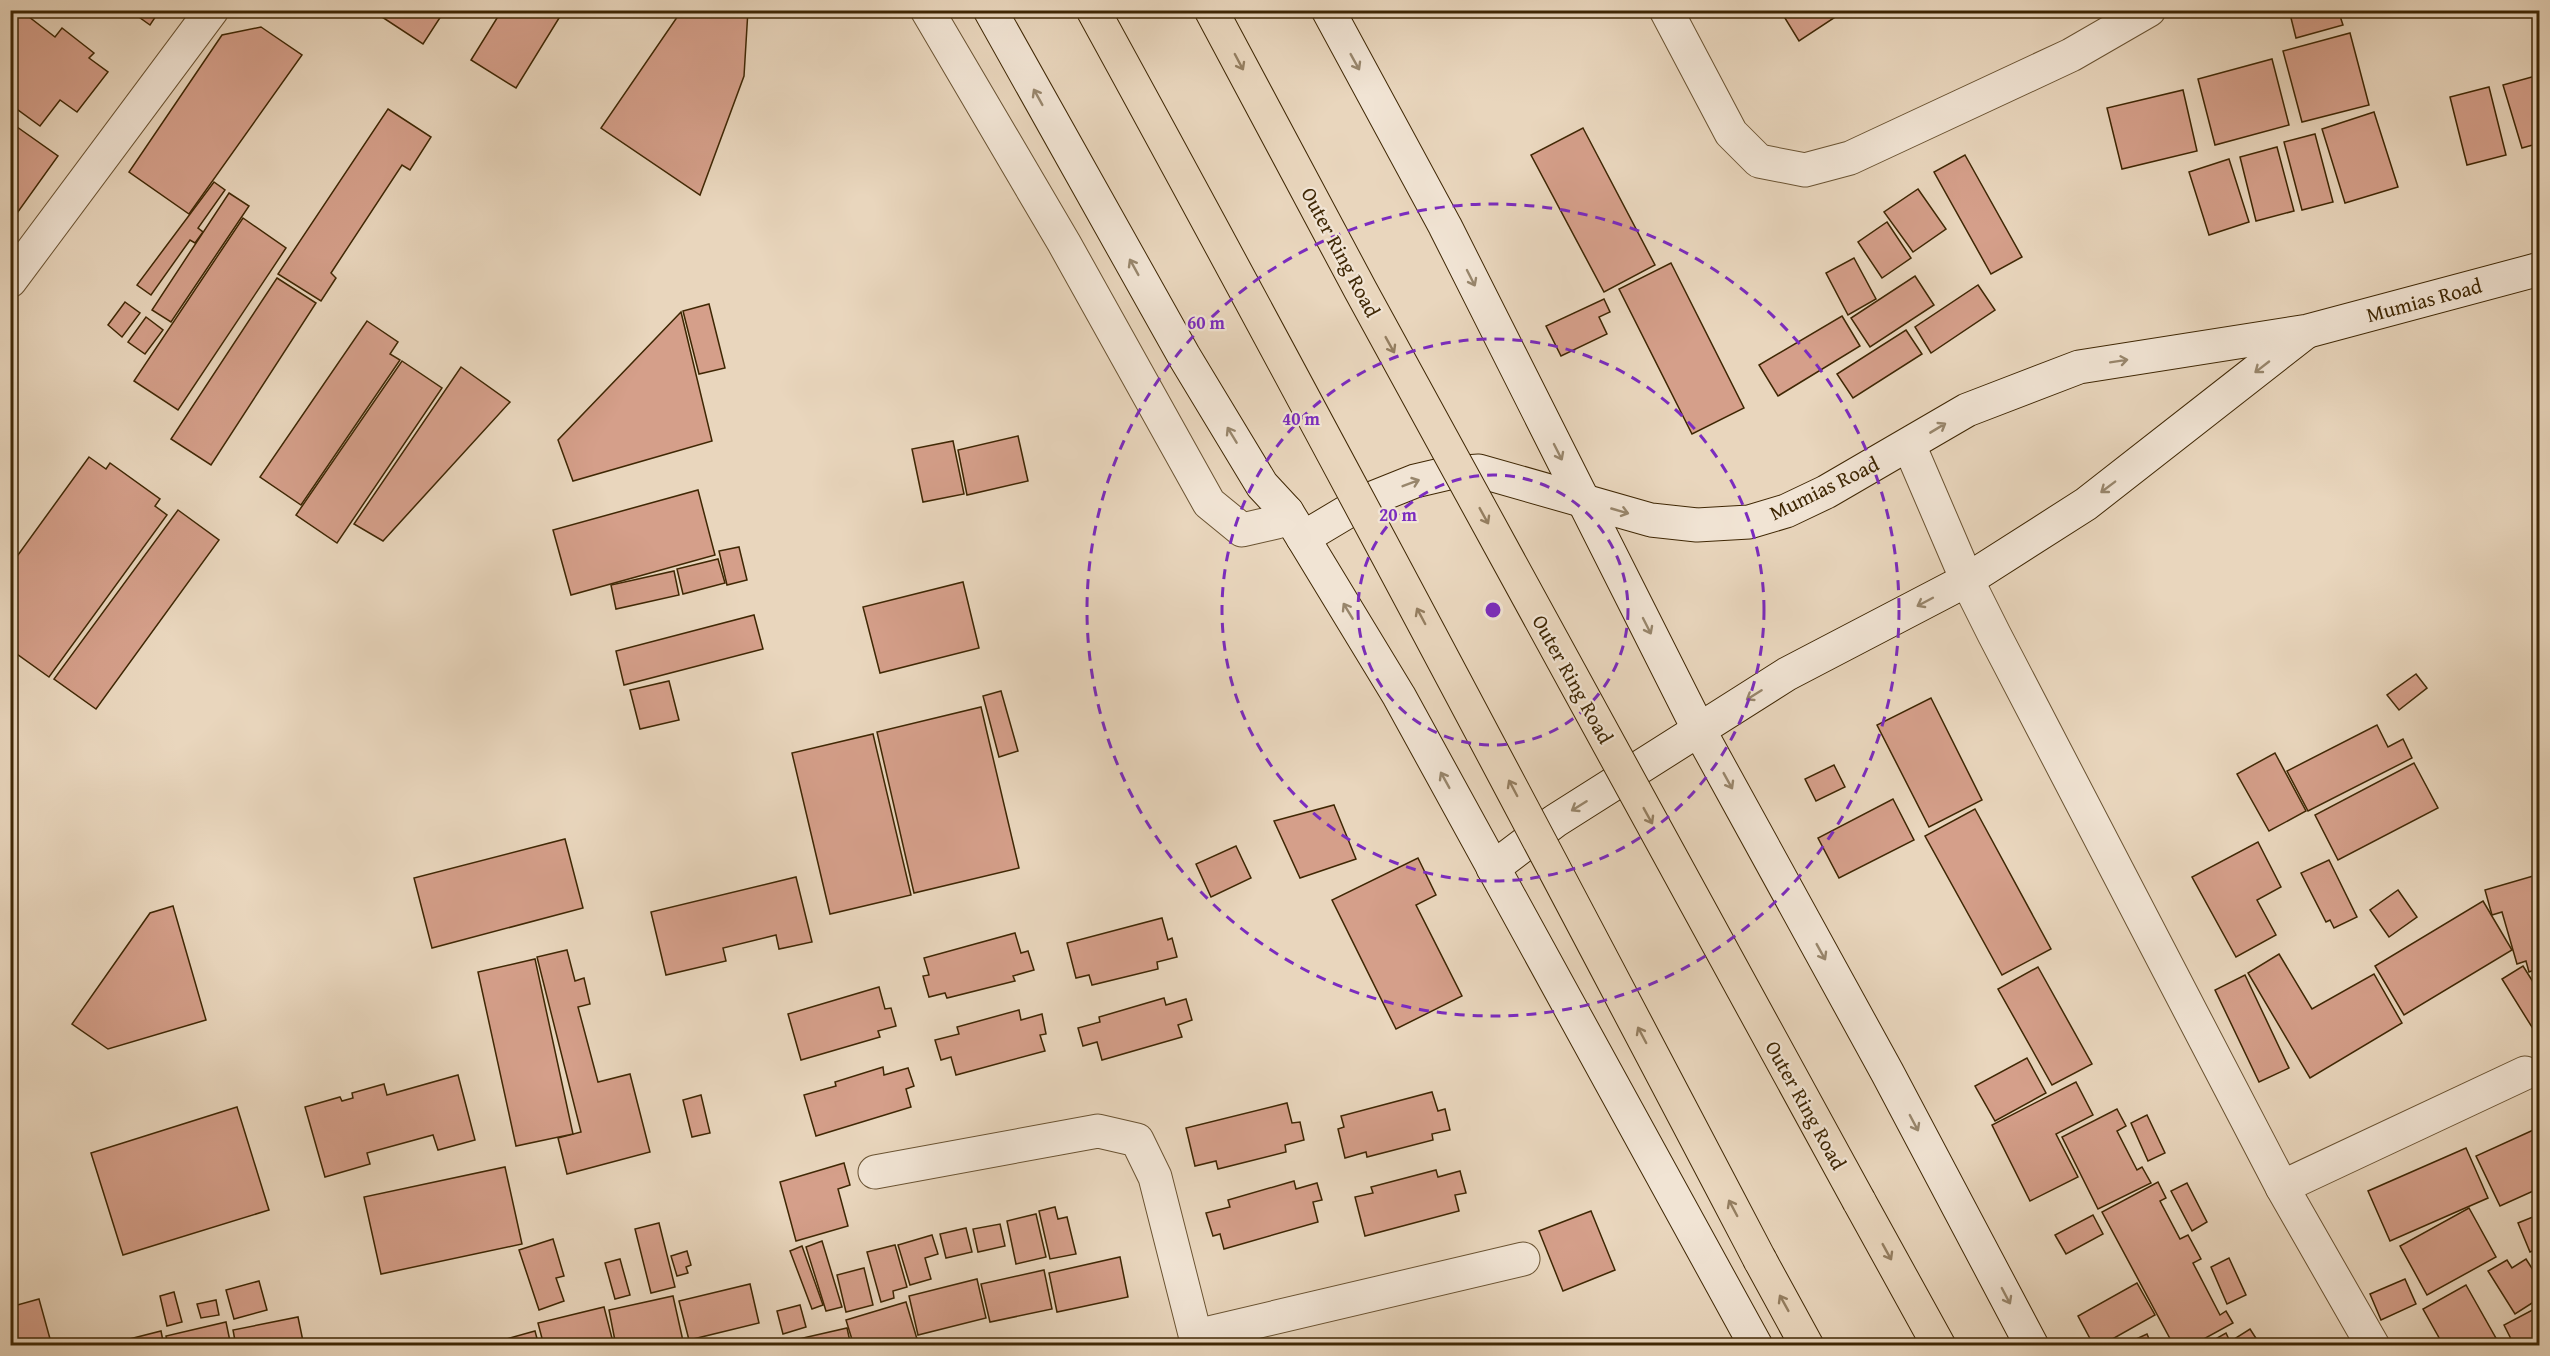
<svg xmlns="http://www.w3.org/2000/svg" width="2550" height="1356" viewBox="0 0 2550 1356" font-family="'Gentium Book Plus',serif">
	<style>
		.building { fill: #d59f8a; stroke: #3f2704; stroke-width: 1.5 }
		.lines { fill: none; stroke-linecap: round; stroke-linejoin: round }
		.street-casing { stroke: #6a5332; stroke-width: 35 }
		.secondary-casing { stroke: #3f2704; stroke-width: 35 }
		.primary-casing { stroke: #3f2704; stroke-width: 35 }
		.street { stroke: #f1e4d4; stroke-width: 33 }
		.secondary { stroke: #f1e4d4; stroke-width: 33 }
		.primary { stroke: #e9d6bd; stroke-width: 33 }
		.primary-bridge-casing { stroke: #3f2704; stroke-width: 35; stroke-linecap: butt }
		.primary-bridge { stroke: #e9d6bd; stroke-width: 33 }
		.oneway { stroke: #947e60 }
		.oneway2 { stroke: #98866c }
		.ring { fill: none; stroke: #7b2cbf; stroke-width: 3; stroke-dasharray: 10 8 }
		.labels { text-anchor: middle; dominant-baseline: central; stroke-width: 4.5; stroke-linejoin: round; paint-order: stroke }
		.street-label { font-size: 21px; fill: #3f2704; stroke: #f1e4d4 }
		.centre { fill: #7b2cbf; stroke: #f1e4d4; stroke-width: 3 }
		.ring-label { font-size: 18px; text-anchor: middle; font-weight: bold; fill: #7b2cbf; stroke: #f1e4d4; stroke-width: 4.5; stroke-linejoin: round; paint-order: stroke }
	</style>
	<rect width="100%" height="100%" fill="#e9d6bd"/>
	<filter id="stains"><feTurbulence type="fractalNoise" baseFrequency=".00333" numOctaves="4"/><feColorMatrix values="0 0 0 0 .2 0 0 0 0 .09 0 0 0 0 .02 0 0 0 .5 -.17"/></filter>
	<radialGradient id="worn" r=".72"><stop offset=".6" stop-color="#630" stop-opacity="0"/><stop offset="1" stop-color="#630" stop-opacity=".3"/></radialGradient>
	<g class="building">
		<path d="M10,10H20L55,37L62,28L94,53L89,58L108,72L77,112L60,100L40,126L10,104Z"/>
		<path d="M129,10H160L150,25Z"/>
		<path d="M387,10H445L423,44L382,17Z"/>
		<path d="M502,10H564L516,88L471,60Z"/>
		<path d="M682,10H748L744,76L700,195L601,128Z"/>
		<path d="M1780,10H1846L1799,41Z"/>
		<path d="M2289,10H2338L2343,25L2296,38Z"/>
		<path d="M261,27L302,55L189,214L129,172L222,35Z"/>
		<path d="M2350,33L2369,105L2302,122L2283,51Z"/>
		<path d="M2272,59L2289,125L2215,145L2198,79Z"/>
		<path d="M2539,75L2540,143L2522,148L2503,85Z"/>
		<path d="M2489,87L2506,155L2467,165L2450,97Z"/>
		<path d="M2183,90L2197,151L2122,169L2107,108Z"/>
		<path d="M388,109L431,137L410,170L402,165L331,273L336,278L321,301L278,274Z"/>
		<path d="M2374,112L2398,187L2345,203L2322,129Z"/>
		<path d="M10,122L58,156L10,223Z"/>
		<path d="M1583,128L1655,265L1604,292L1531,155Z"/>
		<path d="M2315,134L2333,202L2302,210L2284,142Z"/>
		<path d="M2277,147L2294,211L2256,221L2240,157Z"/>
		<path d="M1965,155L2022,257L1991,274L1934,172Z"/>
		<path d="M2229,159L2249,222L2209,235L2189,172Z"/>
		<path d="M214,182L225,190L198,228L203,232L195,243L190,240L151,295L137,285Z"/>
		<path d="M1918,189L1946,229L1913,252L1884,212Z"/>
		<path d="M229,193L249,206L171,322L152,310Z"/>
		<path d="M243,218L286,248L178,410L134,381Z"/>
		<path d="M1887,222L1911,258L1882,278L1858,242Z"/>
		<path d="M1854,258L1876,299L1848,315L1826,273Z"/>
		<path d="M1671,263L1744,408L1692,434L1619,289Z"/>
		<path d="M1915,276L1934,305L1870,347L1851,318Z"/>
		<path d="M277,278L316,303L211,465L171,439Z"/>
		<path d="M1978,285L1995,310L1931,353L1915,327Z"/>
		<path d="M1604,299L1610,312L1599,317L1607,334L1561,356L1546,326Z"/>
		<path d="M125,302L140,313L122,337L108,325Z"/>
		<path d="M709,304L725,368L699,374L683,311Z"/>
		<path d="M681,312L712,441L573,481L558,440Z"/>
		<path d="M1842,316L1860,346L1778,396L1759,365Z"/>
		<path d="M146,317L163,330L145,354L128,342Z"/>
		<path d="M367,321L398,342L390,354L400,360L301,505L260,477Z"/>
		<path d="M1906,330L1922,354L1853,398L1837,374Z"/>
		<path d="M402,361L442,388L337,543L296,515Z"/>
		<path d="M461,367L510,402L383,541L354,524Z"/>
		<path d="M1018,436L1028,481L967,495L958,450Z"/>
		<path d="M953,441L964,494L923,502L912,449Z"/>
		<path d="M89,457L106,469L110,463L160,499L155,506L167,515L49,677L10,649V566Z"/>
		<path d="M698,490L715,555L571,595L553,530Z"/>
		<path d="M178,510L219,540L96,709L54,679Z"/>
		<path d="M739,547L747,580L727,585L719,551Z"/>
		<path d="M718,559L725,583L683,594L677,569Z"/>
		<path d="M674,571L679,595L616,609L611,585Z"/>
		<path d="M963,582L979,648L880,673L863,607Z"/>
		<path d="M754,615L763,649L624,685L616,651Z"/>
		<path d="M2416,674L2427,688L2399,710L2387,695Z"/>
		<path d="M669,681L679,720L640,729L630,690Z"/>
		<path d="M1001,691L1018,751L999,757L983,696Z"/>
		<path d="M1931,698L1982,800L1929,827L1877,725Z"/>
		<path d="M981,707L1019,868L914,893L877,732Z"/>
		<path d="M2377,725L2388,747L2403,739L2412,758L2308,811L2287,771Z"/>
		<path d="M873,734L911,895L830,914L792,753Z"/>
		<path d="M2275,753L2306,811L2269,831L2237,774Z"/>
		<path d="M2414,763L2438,808L2338,860L2315,815Z"/>
		<path d="M1834,765L1845,787L1816,801L1805,779Z"/>
		<path d="M1893,799L1914,840L1839,878L1818,838Z"/>
		<path d="M1334,805L1356,859L1300,878L1274,821Z"/>
		<path d="M1975,809L2051,949L2002,975L1925,836Z"/>
		<path d="M565,839L583,908L432,948L414,878Z"/>
		<path d="M2258,842L2281,887L2257,900L2276,935L2236,957L2192,877Z"/>
		<path d="M1236,846L1251,878L1211,897L1196,864Z"/>
		<path d="M1418,858L1436,895L1416,905L1462,996L1396,1029L1332,900Z"/>
		<path d="M2329,860L2357,917L2334,928L2330,920L2326,922L2301,873Z"/>
		<path d="M2540,874V968L2529,972L2526,961L2517,964L2502,912L2492,915L2485,890Z"/>
		<path d="M796,877L812,942L779,949L776,935L723,948L726,961L666,975L651,912Z"/>
		<path d="M2398,890L2417,917L2389,937L2370,910Z"/>
		<path d="M2483,901L2512,950L2404,1015L2375,966Z"/>
		<path d="M173,906L206,1020L108,1049L72,1024L150,913Z"/>
		<path d="M1162,918L1168,940L1172,938L1177,957L1157,962L1158,969L1092,985L1089,975L1076,978L1067,943Z"/>
		<path d="M1015,933L1021,953L1028,951L1034,970L1013,976L1015,981L947,998L945,993L929,997L923,976L929,975L924,958Z"/>
		<path d="M567,950L575,981L584,978L590,1004L578,1007L598,1082L630,1074L650,1152L567,1174L558,1138L581,1132L537,957Z"/>
		<path d="M2279,954L2312,1009L2374,974L2402,1023L2310,1078L2248,973Z"/>
		<path d="M535,959L573,1134L516,1146L478,972Z"/>
		<path d="M2523,966L2540,993V1040L2502,979Z"/>
		<path d="M2038,967L2092,1064L2052,1085L1998,989Z"/>
		<path d="M2245,975L2289,1068L2259,1082L2215,990Z"/>
		<path d="M879,987L885,1009L891,1008L896,1026L878,1031L880,1037L801,1060L788,1014Z"/>
		<path d="M1164,998L1166,1005L1186,999L1192,1020L1178,1025L1182,1037L1102,1060L1097,1042L1083,1046L1078,1028L1100,1022L1099,1017Z"/>
		<path d="M1019,1010L1021,1020L1042,1014L1046,1034L1040,1035L1045,1051L956,1075L951,1057L941,1060L935,1040L959,1034L957,1027Z"/>
		<path d="M2027,1058L2046,1093L1995,1121L1975,1086Z"/>
		<path d="M883,1067L884,1075L908,1068L914,1086L906,1089L911,1107L816,1136L804,1095L836,1086L835,1082Z"/>
		<path d="M458,1075L475,1140L438,1150L433,1135L367,1153L370,1164L325,1177L305,1107L340,1097L342,1101L353,1098L352,1093L384,1084L387,1095Z"/>
		<path d="M2076,1082L2093,1115L2056,1134L2078,1177L2030,1201L1992,1125Z"/>
		<path d="M1432,1092L1438,1111L1445,1109L1450,1130L1432,1134L1433,1140L1367,1157L1366,1152L1345,1158L1338,1129L1344,1127L1341,1116Z"/>
		<path d="M701,1095L710,1133L692,1137L683,1100Z"/>
		<path d="M1287,1103L1292,1123L1300,1122L1304,1140L1285,1145L1286,1152L1218,1169L1216,1161L1195,1166L1186,1128Z"/>
		<path d="M237,1107L269,1210L123,1255L91,1153Z"/>
		<path d="M2117,1109L2126,1126L2117,1131L2137,1170L2142,1167L2151,1183L2098,1209L2062,1137Z"/>
		<path d="M2147,1115L2165,1153L2148,1161L2131,1123Z"/>
		<path d="M2540,1127V1188L2500,1206L2476,1156Z"/>
		<path d="M2466,1148L2488,1198L2390,1241L2368,1191Z"/>
		<path d="M844,1163L850,1185L838,1189L848,1226L796,1241L780,1182Z"/>
		<path d="M505,1167L522,1244L381,1274L364,1197Z"/>
		<path d="M1436,1170L1438,1177L1460,1171L1466,1193L1455,1195L1459,1211L1365,1236L1355,1197L1373,1193L1371,1187Z"/>
		<path d="M1294,1181L1296,1189L1317,1183L1322,1200L1313,1202L1318,1222L1224,1249L1220,1234L1213,1236L1206,1213L1230,1207L1228,1200Z"/>
		<path d="M2158,1182L2166,1198L2160,1201L2180,1239L2188,1235L2201,1259L2193,1263L2220,1315L2226,1311L2233,1323L2191,1346H2174L2102,1212Z"/>
		<path d="M2187,1183L2207,1222L2192,1231L2171,1191Z"/>
		<path d="M1055,1207L1058,1219L1067,1217L1076,1254L1050,1259L1039,1211Z"/>
		<path d="M2469,1208L2496,1257L2427,1295L2400,1246Z"/>
		<path d="M1591,1211L1615,1270L1563,1291L1539,1231Z"/>
		<path d="M1036,1214L1046,1257L1016,1264L1007,1221Z"/>
		<path d="M2540,1214V1248L2530,1252L2518,1223Z"/>
		<path d="M2093,1215L2103,1234L2066,1254L2055,1235Z"/>
		<path d="M659,1223L675,1287L651,1293L635,1229Z"/>
		<path d="M1000,1224L1005,1246L978,1252L973,1229Z"/>
		<path d="M966,1228L972,1252L946,1258L940,1234Z"/>
		<path d="M932,1235L938,1254L925,1258L931,1279L910,1285L898,1245Z"/>
		<path d="M553,1239L564,1276L556,1278L564,1301L539,1310L519,1250Z"/>
		<path d="M822,1241L842,1307L826,1311L806,1247Z"/>
		<path d="M895,1245L907,1287L893,1291L894,1298L881,1302L867,1252Z"/>
		<path d="M802,1246L823,1305L812,1309L790,1251Z"/>
		<path d="M687,1251L691,1265L686,1267L688,1273L677,1276L671,1256Z"/>
		<path d="M1120,1257L1128,1297L1057,1312L1049,1273Z"/>
		<path d="M2229,1258L2246,1295L2227,1304L2211,1267Z"/>
		<path d="M620,1259L630,1295L615,1299L605,1263Z"/>
		<path d="M2526,1259L2540,1281V1298L2515,1314L2488,1271L2507,1260L2512,1268Z"/>
		<path d="M864,1268L873,1305L846,1312L837,1275Z"/>
		<path d="M1044,1270L1052,1309L990,1322L981,1284Z"/>
		<path d="M977,1279L986,1318L918,1335L909,1296Z"/>
		<path d="M2405,1279L2416,1304L2381,1320L2370,1294Z"/>
		<path d="M259,1281L267,1310L234,1319L226,1290Z"/>
		<path d="M2137,1283L2155,1315L2100,1346H2094L2078,1316Z"/>
		<path d="M750,1284L759,1323L689,1340L679,1301Z"/>
		<path d="M2466,1285L2497,1340L2486,1346H2438L2442,1343L2423,1309Z"/>
		<path d="M174,1292L182,1322L167,1326L160,1296Z"/>
		<path d="M673,1296L683,1341L662,1346H616L609,1310Z"/>
		<path d="M39,1299L52,1346H10V1307Z"/>
		<path d="M216,1300L219,1315L201,1318L197,1304Z"/>
		<path d="M906,1302L917,1339L905,1342L907,1346H854L846,1320Z"/>
		<path d="M800,1305L806,1327L783,1334L777,1311Z"/>
		<path d="M2540,1306V1346H2498L2511,1339L2504,1325Z"/>
		<path d="M604,1307L614,1346H544L538,1323Z"/>
		<path d="M298,1317L304,1346H236L233,1330Z"/>
		<path d="M226,1322L231,1346H168L166,1336Z"/>
		<path d="M847,1328L851,1346H781V1343Z"/>
		<path d="M2250,1329L2261,1346H2233L2231,1341Z"/>
		<path d="M161,1331L164,1346H102Z"/>
		<path d="M535,1331L539,1346H481Z"/>
		<path d="M2226,1333L2232,1346H2203Z"/>
		<path d="M2147,1334L2152,1346H2121Z"/>
	</g>
	<g class="lines">
		<defs>
			<g id="street">
				<path d="M927,10L1064,243L1209,503L1242,530L1277,522L1287,512"/>
				<path d="M1666,10L1731,133L1759,161L1805,170L1850,158L2071,55L2149,10"/>
				<path d="M10,281L212,10"/>
				<path d="M1909,445L1967,580L1994,634L2282,1187L2373,1346"/>
				<path d="M875,1172L1098,1131L1137,1140L1155,1177L1198,1346"/>
				<path d="M2282,1187L2525,1073"/>
				<path d="M1196,1336L1523,1259"/>
			</g>
			<g id="secondary">
				<path d="M990,10L1184,356L1262,485L1287,512L1303,538L1399,696L1756,1346"/>
				<path d="M1328,10L1445,226L1699,730L1887,1072L2032,1346"/>
				<path d="M1303,538L1365,501L1415,481L1449,473L1479,471L1651,520L1697,525L1749,522L1786,511L1826,492L1967,410L2079,367L2308,331L2540,269"/>
				<path d="M1493,868L1555,821L1787,674L1967,580L2086,504L2306,332"/>
			</g>
			<g id="primary">
				<path d="M1859,1201L1939,1346"/>
				<path d="M1760,1260L1807,1346"/>
			</g>
		</defs>
		<use href="#street" class="street-casing"/>
		<use href="#secondary" class="secondary-casing"/>
		<use href="#primary" class="primary-casing"/>
		<use href="#street" class="street"/>
		<use href="#secondary" class="secondary"/>
		<use href="#primary" class="primary"/>
		<defs>
			<g id="primary-bridge">
				<path d="M1093,10C1320,424 1541,842 1760,1260"/>
				<path d="M1211,10L1361,291L1859,1201"/>
			</g>
		</defs>
		<use href="#primary-bridge" class="primary-bridge-casing"/>
		<use href="#primary-bridge" class="primary-bridge"/>
	</g>
	<defs><path id="oneway-shaft" d="M-6 0H5M1.5-3L5.5 0L1.5 3" fill="none" stroke-width="1.6" stroke-linecap="round" stroke-linejoin="round" transform="scale(1.5)"/></defs>
	<g class="oneway">
		<use href="#oneway-shaft" transform="translate(1239 62) rotate(62)"/>
		<use href="#oneway-shaft" transform="translate(1390 345) rotate(61)"/>
		<use href="#oneway-shaft" transform="translate(1484 516) rotate(61)"/>
		<use href="#oneway-shaft" transform="translate(1421 616) rotate(-118)"/>
		<use href="#oneway-shaft" transform="translate(1513 788) rotate(-118)"/>
		<use href="#oneway-shaft" transform="translate(1648 816) rotate(61)"/>
		<use href="#oneway-shaft" transform="translate(1642 1035) rotate(-118)"/>
		<use href="#oneway-shaft" transform="translate(1733 1208) rotate(-118)"/>
		<use href="#oneway-shaft" transform="translate(1887 1252) rotate(61)"/>
		<use href="#oneway-shaft" transform="translate(1784 1303) rotate(-119)"/>
	</g>
	<g class="oneway2">
		<use href="#oneway-shaft" transform="translate(1355 62) rotate(61)"/>
		<use href="#oneway-shaft" transform="translate(1038 97) rotate(-119)"/>
		<use href="#oneway-shaft" transform="translate(1134 267) rotate(-119)"/>
		<use href="#oneway-shaft" transform="translate(1471 278) rotate(63)"/>
		<use href="#oneway-shaft" transform="translate(2119 361) rotate(-9)"/>
		<use href="#oneway-shaft" transform="translate(2262 367) rotate(142)"/>
		<use href="#oneway-shaft" transform="translate(1938 428) rotate(-31)"/>
		<use href="#oneway-shaft" transform="translate(1232 435) rotate(-121)"/>
		<use href="#oneway-shaft" transform="translate(1558 452) rotate(63)"/>
		<use href="#oneway-shaft" transform="translate(1411 483) rotate(-21)"/>
		<use href="#oneway-shaft" transform="translate(2108 487) rotate(143)"/>
		<use href="#oneway-shaft" transform="translate(1620 511) rotate(16)"/>
		<use href="#oneway-shaft" transform="translate(1925 602) rotate(152)"/>
		<use href="#oneway-shaft" transform="translate(1348 611) rotate(-121)"/>
		<use href="#oneway-shaft" transform="translate(1647 626) rotate(63)"/>
		<use href="#oneway-shaft" transform="translate(1754 695) rotate(148)"/>
		<use href="#oneway-shaft" transform="translate(1445 780) rotate(-119)"/>
		<use href="#oneway-shaft" transform="translate(1728 781) rotate(61)"/>
		<use href="#oneway-shaft" transform="translate(1579 806) rotate(148)"/>
		<use href="#oneway-shaft" transform="translate(1821 952) rotate(61)"/>
		<use href="#oneway-shaft" transform="translate(1914 1123) rotate(62)"/>
		<use href="#oneway-shaft" transform="translate(2006 1296) rotate(62)"/>
	</g>
	<g class="ring">
		<circle cx="1493" cy="610" r="135"/>
		<circle cx="1493" cy="610" r="271"/>
		<circle cx="1493" cy="610" r="406"/>
	</g>
	<g class="labels">
		<g class="street-label">
			<text transform="translate(1341 252) rotate(62)">Outer Ring Road</text>
			<text transform="translate(2424 300) rotate(-15)">Mumias Road</text>
			<text transform="translate(1824 488) rotate(-26)">Mumias Road</text>
			<text transform="translate(1573 679) rotate(61)">Outer Ring Road</text>
			<text transform="translate(1806 1105) rotate(61)">Outer Ring Road</text>
		</g>
	</g>
	<circle cx="1493" cy="610" r="9" class="centre"/>
	<g class="ring-label">
		<text x="1206" y="329">60 m</text>
		<text x="1301" y="425">40 m</text>
		<text x="1398" y="521">20 m</text>
	</g>
	<rect width="2550" height="1356" fill="none" stroke="#e9d6bd" stroke-width="36"/>
	<rect x="12" y="12" width="2526" height="1332" fill="none" stroke="#3f2704" stroke-width="3"/>
	<rect x="18" y="18" width="2514" height="1320" fill="none" stroke="#3f2704" stroke-width="1.5"/>
	<rect width="100%" height="100%" filter="url(#stains)"/>
	<rect width="100%" height="100%" fill="url(#worn)"/>
</svg>
